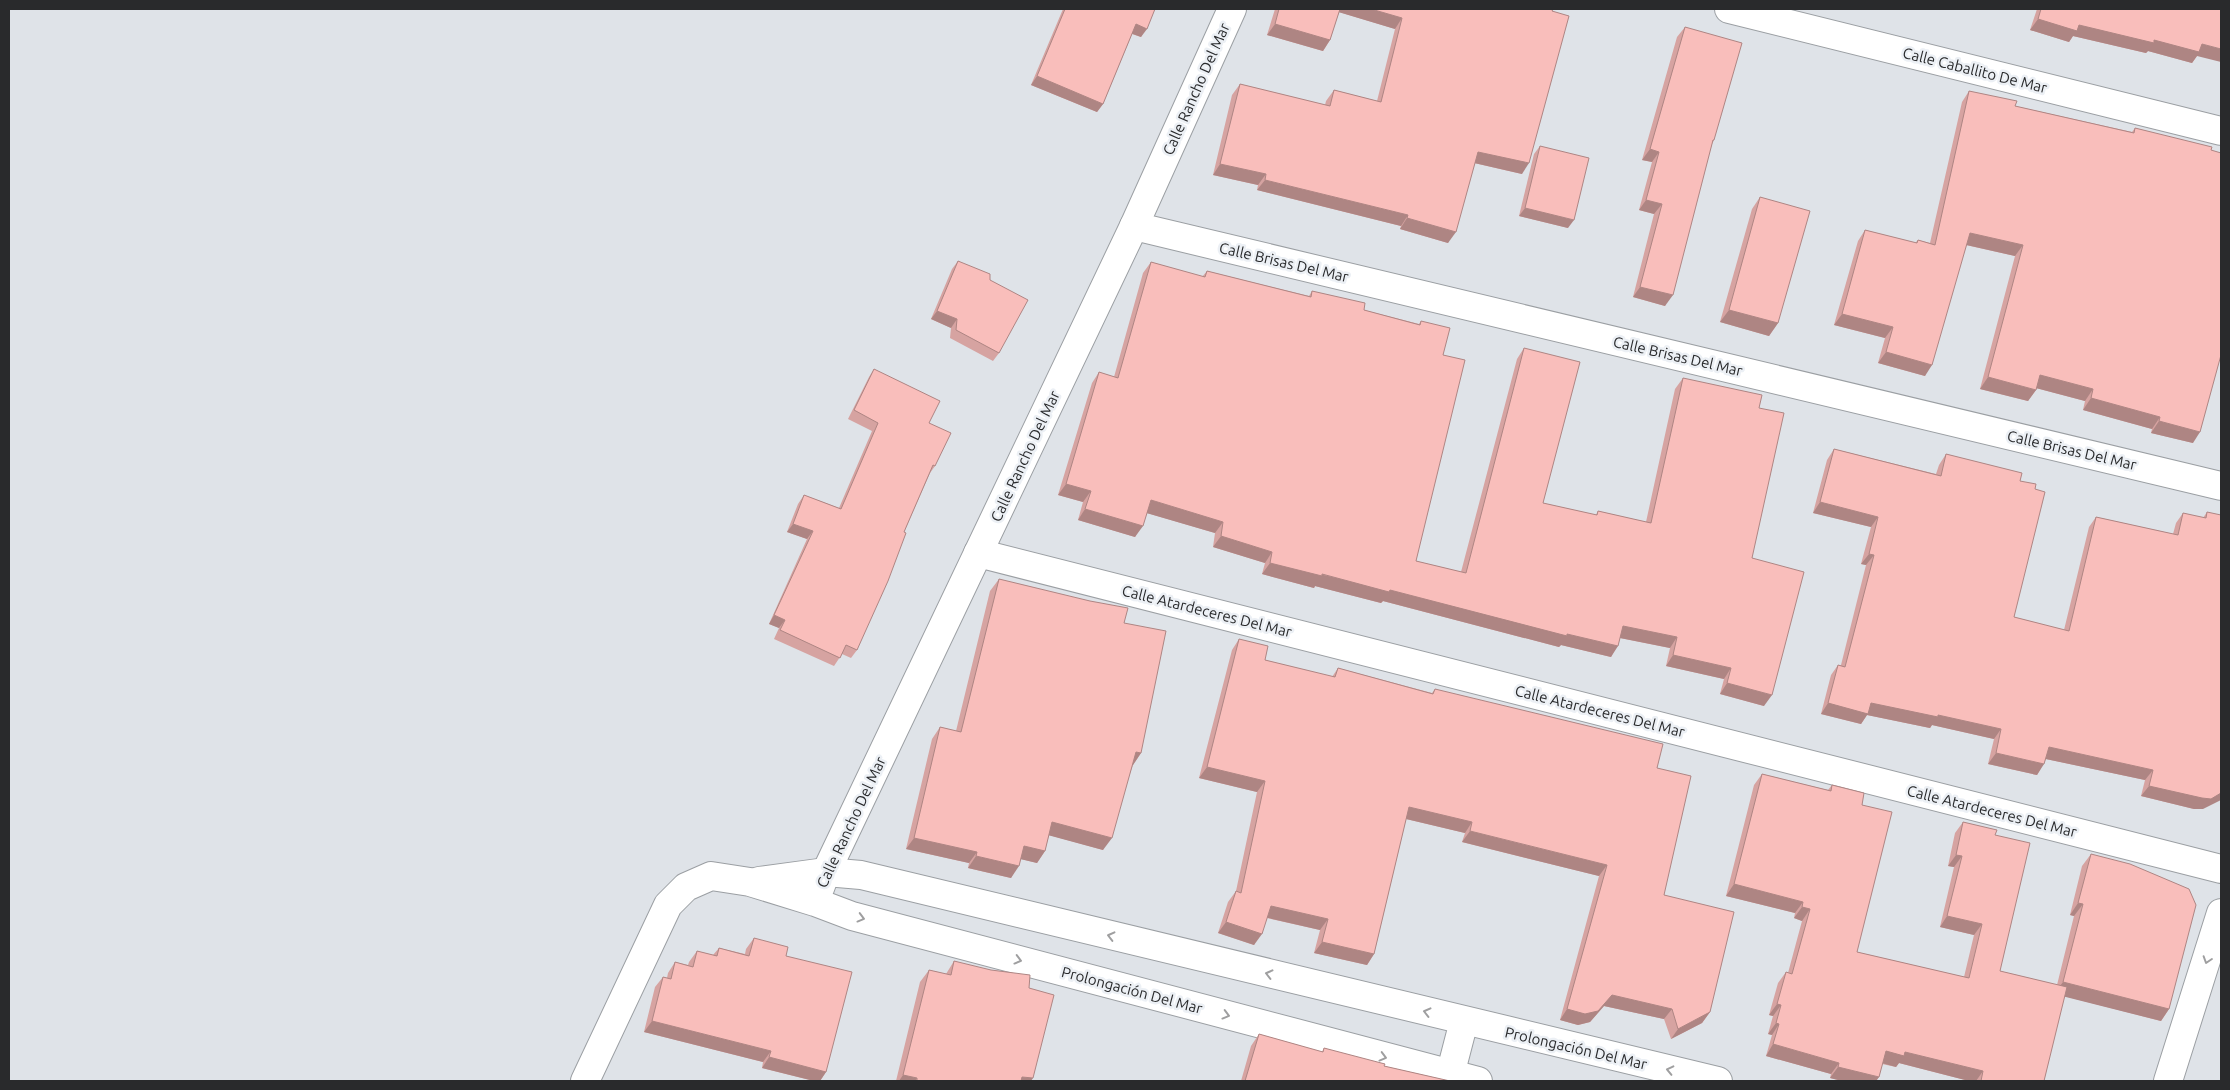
<svg xmlns="http://www.w3.org/2000/svg" width="2230" height="1090" viewBox="0 0 2230 1090" font-family="Ubuntu,sans-serif">
	<style>
		.lines { fill: none; stroke-linecap: round; stroke-linejoin: round }
		.minor-casing { stroke: #9b9fa3; stroke-width: 30 }
		.tertiary-casing { stroke: #9b9fa3; stroke-width: 30 }
		.minor { stroke: #fff; stroke-width: 28 }
		.tertiary { stroke: #fff; stroke-width: 28 }
		.wall { fill: #d6a3a1 }
		.shaded-wall { fill: #ae8583 }
		.building { fill: #f9bebb; stroke: #ae8583 }
		.oneway { stroke: #9f9fa0 }
		.labels { text-anchor: middle; dominant-baseline: central; stroke-width: 5; stroke-linejoin: round; paint-order: stroke }
		.street-label { font-size: 15px; fill: #292a2c; stroke: #ecf0f5 }
	</style>
	<rect width="100%" height="100%" fill="#dfe3e8"/>
	<g class="lines">
		<defs>
			<g id="minor">
				<path d="M1729,9L2221,131"/>
				<path d="M1134,226L2221,486"/>
				<path d="M978,553L2221,869"/>
				<path d="M759,881L826,872L861,875L1718,1081"/>
				<path d="M820,888L826,872L1134,226L1232,9"/>
				<path d="M1450,1075L1464,1021"/>
				<path d="M585,1081L668,905L686,887L711,876L750,882L815,902L852,916L1478,1081"/>
			</g>
			<path id="tertiary" d="M2168,1081L2221,913"/>
		</defs>
		<use href="#minor" class="minor-casing"/>
		<use href="#tertiary" class="tertiary-casing"/>
		<use href="#minor" class="minor"/>
		<use href="#tertiary" class="tertiary"/>
	</g>
	<g class="wall">
		<path d="M1063,9H1155L1141,37L1132,34L1103,104L1097,112L1031,85Z"/>
		<path d="M1275,9H1553L1522,174L1474,163L1448,243L1400,229L1401,226L1257,190L1258,185L1213,175L1232,95L1240,84L1325,105L1326,101L1334,90L1377,101L1395,29L1339,12L1330,40L1323,51L1267,35Z"/>
		<path d="M2037,9H2221L2197,56L2192,63L2148,51L2146,53L2073,36L2069,42L2030,30Z"/>
		<path d="M1685,27L1714,140L1712,144L1665,306L1633,297L1654,214L1639,210L1652,162L1642,160L1677,37Z"/>
		<path d="M1969,91L2015,106L2132,132L2135,128L2211,150L2193,443L2151,433L2152,429L2083,410L2085,401L2036,388V390L2028,401L1980,389L2015,256L1966,245L1925,376L1878,363L1885,338L1834,325L1858,241L1865,230L1915,243L1918,240L1930,243L1962,102Z"/>
		<path d="M1540,146L1568,228L1519,216L1534,154Z"/>
		<path d="M1760,197L1778,323L1769,336L1720,322L1752,209Z"/>
		<path d="M958,261L990,280L999,353L993,361L950,338L951,328L931,319L952,269Z"/>
		<path d="M1151,262L1202,277L1207,271L1309,296L1312,291L1364,310L1419,324L1421,321L1443,355L1416,561L1461,572L1517,359L1524,348L1543,503L1596,515L1598,511L1646,522L1675,389L1683,378L1759,408L1752,558L1764,706L1720,694L1724,679L1666,666L1670,648L1620,638L1611,657L1561,645L1559,647L1383,601L1381,603L1315,586L1314,588L1262,574L1265,563L1213,547L1215,533L1147,513L1135,537L1078,520L1083,502L1058,495L1092,383L1099,372L1114,377L1143,273Z"/>
		<path d="M874,369L929,423L935,466L930,473L904,532L857,650L851,658L842,654L834,666L774,639L779,628L769,624L807,539L787,532L798,504L804,495L839,508L872,431L848,419L869,377Z"/>
		<path d="M1834,449L1936,474L1939,465L1946,454L2020,481L2035,489L2014,617L2064,630L2089,527L2096,517L2173,534L2176,523L2183,513L2203,518L2207,512L2203,809H2194L2141,796L2145,780L2046,759L2037,775L1988,764L1994,739L1932,725L1930,728L1867,715L1861,724L1821,714L1831,675L1838,665H1841L1866,565L1861,564L1871,527L1813,513L1827,460Z"/>
		<path d="M999,579L1124,623L1141,753L1133,765L1103,850L1049,835L1045,851L1037,863L1021,859L1011,878L968,868L969,863L906,849L932,739L940,727L956,731L990,591Z"/>
		<path d="M1239,639L1265,660L1332,677L1338,668L1432,693L1435,689L1657,768L1664,895L1710,1012L1702,1023L1671,1039L1664,1019L1604,1006L1590,1022L1578,1025L1560,1020L1599,876L1462,842L1465,833L1406,819L1374,954L1367,965L1314,953L1320,930L1267,918L1254,945L1218,933L1228,902L1236,891L1257,792L1199,778L1232,650Z"/>
		<path d="M1762,774L1828,790L1832,785L1862,805L1857,952L1964,977L1974,935L1940,927L1954,867L1948,866L1955,833L1963,822L1995,835L2000,971L2057,985L2074,916L2070,915L2082,866L2091,854L2169,1009L2161,1021L2064,996L2044,1081H1969L1899,1063L1896,1067L1882,1064L1879,1077L1876,1081H1842L1830,1078L1831,1074L1766,1056L1772,1035L1768,1034L1773,1016L1769,1015L1778,983L1786,972L1788,973L1802,921L1794,918L1795,913L1726,896L1754,785Z"/>
		<path d="M754,938L786,956L826,1072L820,1081H814L762,1068L763,1062L644,1032L655,987L663,977L667,978L668,973L675,962L688,965L689,962L697,951L713,955L719,948L745,954L746,949Z"/>
		<path d="M954,961L1029,988L1031,1081H896L920,982L929,970L946,974Z"/>
		<path d="M1259,1034L1322,1052L1324,1048L1384,1066L1450,1081H1241L1251,1046Z"/>
	</g>
	<g class="shaded-wall">
		<path d="M1336,9H1371L1402,18L1395,29L1335,11Z"/>
		<path d="M2038,19L2079,25L2154,40L2202,44L2221,49V62L2197,56L2192,63L2148,51L2146,53L2073,36L2069,42L2030,30Z"/>
		<path d="M1136,24L1147,29L1141,37L1130,33Z"/>
		<path d="M1275,24L1330,40L1323,51L1267,35Z"/>
		<path d="M1037,76L1103,104L1097,112L1031,85Z"/>
		<path d="M1650,149L1659,152L1652,162L1642,160Z"/>
		<path d="M1478,152L1529,163L1522,174L1470,162Z"/>
		<path d="M1220,164L1266,174L1258,185L1213,175Z"/>
		<path d="M1265,180L1408,215L1401,226L1257,190Z"/>
		<path d="M1646,200L1662,204L1654,214L1639,210Z"/>
		<path d="M1525,208L1574,220L1568,228L1519,216Z"/>
		<path d="M1407,218L1456,232L1448,243L1400,229Z"/>
		<path d="M1970,233L2023,245L2015,256L1962,244Z"/>
		<path d="M1640,287L1673,295L1665,306L1633,297Z"/>
		<path d="M1729,310L1778,323L1769,336L1720,322Z"/>
		<path d="M937,311L957,319L951,328L931,319Z"/>
		<path d="M1842,314L1893,327L1885,338L1834,325Z"/>
		<path d="M1886,352L1932,365L1925,376L1878,363Z"/>
		<path d="M2040,375L2093,389L2085,401L2032,387Z"/>
		<path d="M1988,377L2036,390L2028,401L1980,389Z"/>
		<path d="M2091,398L2160,417L2152,429L2083,410Z"/>
		<path d="M2159,421L2200,432L2193,443L2151,433Z"/>
		<path d="M1066,484L1091,491L1083,502L1058,495Z"/>
		<path d="M1151,500L1223,522L1215,533L1143,512Z"/>
		<path d="M1820,502L1878,517L1871,527L1813,513Z"/>
		<path d="M1085,509L1143,526L1135,537L1078,520Z"/>
		<path d="M793,524L813,531L807,539L787,532Z"/>
		<path d="M1221,536L1272,552L1265,563L1213,547Z"/>
		<path d="M1869,554L1874,555L1866,565L1861,564Z"/>
		<path d="M1270,563L1390,590L1567,634L1618,646L1611,657L1561,645L1559,647L1383,601L1381,603L1315,586L1314,588L1262,574Z"/>
		<path d="M774,615L785,620L779,628L769,624Z"/>
		<path d="M1623,626L1677,637L1670,648L1615,637Z"/>
		<path d="M1673,655L1731,668L1724,679L1666,666Z"/>
		<path d="M1727,683L1772,695L1764,706L1720,694Z"/>
		<path d="M1828,703H1871L1938,715L2001,729L1994,739L1932,725L1930,728L1867,715L1861,724L1821,714Z"/>
		<path d="M2049,747L2153,770L2145,780L2041,758Z"/>
		<path d="M1136,752L1141,753L1133,765L1128,764Z"/>
		<path d="M1996,753L2044,764L2037,775L1988,764Z"/>
		<path d="M1207,767L1265,781L1257,792L1199,778Z"/>
		<path d="M2149,786L2221,793V800L2203,809H2194L2141,796Z"/>
		<path d="M1409,807L1472,822L1465,833L1402,818Z"/>
		<path d="M1052,822L1112,838L1103,850L1044,834Z"/>
		<path d="M1470,831L1607,865L1599,876L1462,842Z"/>
		<path d="M914,838L977,852L969,863L906,849Z"/>
		<path d="M1024,846L1045,851L1037,863L1016,858Z"/>
		<path d="M1956,855L1962,856L1954,867L1948,866Z"/>
		<path d="M976,856L1019,866L1011,878L968,868Z"/>
		<path d="M1734,884L1803,902L1795,913L1726,896Z"/>
		<path d="M2078,903L2083,904L2074,916L2070,915Z"/>
		<path d="M1271,906L1328,919L1320,930L1264,917Z"/>
		<path d="M1802,907L1810,909L1802,921L1794,918Z"/>
		<path d="M1947,916L1982,924L1974,935L1940,927Z"/>
		<path d="M1226,922L1262,934L1254,945L1218,933Z"/>
		<path d="M1322,942L1374,954L1367,965L1314,953Z"/>
		<path d="M2063,982L2169,1009L2161,1021L2054,994Z"/>
		<path d="M1612,995L1672,1009L1664,1019L1604,1006L1590,1022L1578,1025L1560,1020L1567,1009Z"/>
		<path d="M1777,1004L1781,1005L1773,1016L1769,1015Z"/>
		<path d="M1710,1012L1702,1023L1671,1039L1678,1029Z"/>
		<path d="M652,1021L771,1051L763,1062L644,1032Z"/>
		<path d="M1776,1023L1779,1024L1772,1035L1768,1034Z"/>
		<path d="M1773,1044L1839,1063L1831,1074L1766,1056Z"/>
		<path d="M1886,1051L1905,1052L1983,1071L1976,1081H1969L1899,1063L1896,1067L1878,1062Z"/>
		<path d="M769,1057L826,1072L820,1081H814L762,1068Z"/>
		<path d="M1838,1067L1879,1077L1876,1081H1842L1830,1078Z"/>
		<path d="M903,1075L917,1078L915,1081H899Z"/>
		<path d="M1022,1077L1033,1078L1031,1081H1019Z"/>
	</g>
	<g class="building">
		<path d="M1065,9H1155L1147,29L1136,24L1103,104L1037,76Z"/>
		<path d="M1279,9H1340L1330,40L1275,24Z"/>
		<path d="M1371,9H1553L1552,11L1569,16L1529,163L1478,152L1456,232L1407,218L1408,215L1265,180L1266,174L1220,164L1240,84L1330,106L1334,90L1381,102L1402,18Z"/>
		<path d="M2041,9H2221V49L2202,44L2199,52L2154,40V43L2079,25L2077,31L2038,19Z"/>
		<path d="M1685,27L1742,43L1714,140H1713L1673,295L1640,287L1662,204L1646,200L1659,152L1650,149Z"/>
		<path d="M1969,91L2017,101L2015,106L2134,133L2135,128L2212,147L2211,150L2221,153V355L2200,432L2159,421L2160,417L2091,398L2093,389L2040,375L2036,390L1988,377L2023,245L1970,233L1932,365L1886,352L1893,327L1842,314L1865,230L1917,243L1918,240L1935,245Z"/>
		<path d="M1540,146L1589,158L1574,220L1525,208Z"/>
		<path d="M1760,197L1810,211L1778,323L1729,310Z"/>
		<path d="M958,261L990,274V280L1028,300L999,353L956,330L957,319L937,311Z"/>
		<path d="M1151,262L1205,277L1207,271L1311,297L1312,291L1365,303L1364,310L1420,325L1421,321L1450,328L1443,355L1465,360L1416,561L1466,573L1524,348L1580,362L1543,503L1597,515L1598,511L1651,523L1683,378L1762,395L1759,408L1784,413L1752,558L1804,572L1772,695L1727,683L1731,668L1673,655L1677,637L1623,626L1618,646L1567,634V636L1390,590L1389,592L1322,574V576L1270,563L1272,552L1221,536L1223,522L1151,500L1143,526L1085,509L1091,491L1066,484L1099,372L1118,378Z"/>
		<path d="M874,369L940,401L929,423L951,433L935,466L933,465L904,532L906,533L888,581L857,650L846,645L840,658L780,630L785,620L774,615L813,531L793,524L804,495L841,509L878,423L854,410Z"/>
		<path d="M1834,449L1941,476L1946,454L2022,473L2020,481L2036,484L2035,489L2045,492L2014,617L2069,631L2096,517L2178,535L2183,513L2206,518L2207,512L2221,515V793L2211,799L2202,798L2149,786L2153,770L2049,747L2044,764L1996,753L2001,729L1938,715V717L1871,703L1868,714L1828,703L1838,665L1845,667L1874,555L1869,554L1878,517L1820,502Z"/>
		<path d="M999,579L1090,601L1128,608L1124,623L1166,631L1141,753L1136,752L1112,838L1052,822L1045,851L1024,846L1019,866L976,856L977,852L914,838L940,727L961,732Z"/>
		<path d="M1239,639L1268,646L1265,660L1335,677L1338,668L1433,694L1435,689L1663,744L1657,768L1691,776L1664,895L1734,912L1710,1012L1678,1029L1672,1009L1612,995L1598,1011L1585,1014L1567,1009L1607,865L1470,831L1472,822L1409,807L1374,954L1322,942L1328,919L1271,906L1262,934L1226,922L1236,891L1241,893L1265,781L1207,767Z"/>
		<path d="M1762,774L1831,791L1832,785L1864,793L1862,805L1892,812L1857,952L1969,978L1982,924L1947,916L1962,856L1956,855L1963,822L1997,830L1995,835L2030,843L2000,971L2067,987L2044,1081H1981L1983,1071L1905,1052L1904,1056L1886,1051L1879,1077L1838,1067L1839,1063L1773,1044L1779,1024L1776,1023L1781,1005L1777,1004L1786,972L1792,974L1810,909L1802,907L1803,902L1734,884Z"/>
		<path d="M2091,854L2130,864L2189,889L2196,905L2169,1009L2063,982L2083,904L2078,903Z"/>
		<path d="M754,938L788,947L786,956L852,972L826,1072L769,1057L771,1051L652,1021L663,977L671,979L675,962L693,967L697,951L717,956L719,948L749,956Z"/>
		<path d="M954,961L991,970L1030,975L1029,988L1054,995L1033,1078L1022,1077L1021,1081H917V1078L903,1075L929,970L951,975Z"/>
		<path d="M1259,1034L1323,1052L1324,1048L1385,1064L1384,1066L1450,1081H1245Z"/>
	</g>
	<defs><path id="oneway-chevron" d="M-2-3.5L2.5 0L-2 3.5" fill="none" stroke-width="1.6" stroke-linecap="round" stroke-linejoin="round" transform="scale(1.25)"/></defs>
	<g class="oneway">
		<use href="#oneway-chevron" transform="translate(861 918) rotate(15)"/>
		<use href="#oneway-chevron" transform="translate(1111 936) rotate(-166)"/>
		<use href="#oneway-chevron" transform="translate(1018 960) rotate(15)"/>
		<use href="#oneway-chevron" transform="translate(2207 960) rotate(108)"/>
		<use href="#oneway-chevron" transform="translate(1269 974) rotate(-166)"/>
		<use href="#oneway-chevron" transform="translate(1427 1012) rotate(-166)"/>
		<use href="#oneway-chevron" transform="translate(1226 1015) rotate(15)"/>
		<use href="#oneway-chevron" transform="translate(1383 1057) rotate(15)"/>
		<use href="#oneway-chevron" transform="translate(1670 1070) rotate(-167)"/>
	</g>
	<g class="labels">
		<g class="street-label">
			<text transform="translate(1975 70) rotate(14)">Calle Caballito De Mar</text>
			<text transform="translate(1196 89) rotate(-66)">Calle Rancho Del Mar</text>
			<text transform="translate(1284 262) rotate(13)">Calle Brisas Del Mar</text>
			<text transform="translate(1678 356) rotate(13)">Calle Brisas Del Mar</text>
			<text transform="translate(2072 450) rotate(13)">Calle Brisas Del Mar</text>
			<text transform="translate(1025 456) rotate(-65)">Calle Rancho Del Mar</text>
			<text transform="translate(1207 611) rotate(14)">Calle Atardeceres Del Mar</text>
			<text transform="translate(1600 711) rotate(14)">Calle Atardeceres Del Mar</text>
			<text transform="translate(1992 811) rotate(14)">Calle Atardeceres Del Mar</text>
			<text transform="translate(851 822) rotate(-65)">Calle Rancho Del Mar</text>
			<text transform="translate(1132 990) rotate(15)">Prolongación Del Mar</text>
			<text transform="translate(1576 1048) rotate(13)">Prolongación Del Mar</text>
		</g>
	</g>
	<rect width="2230" height="1090" fill="none" stroke="#292a2c" stroke-width="20"/>
</svg>
